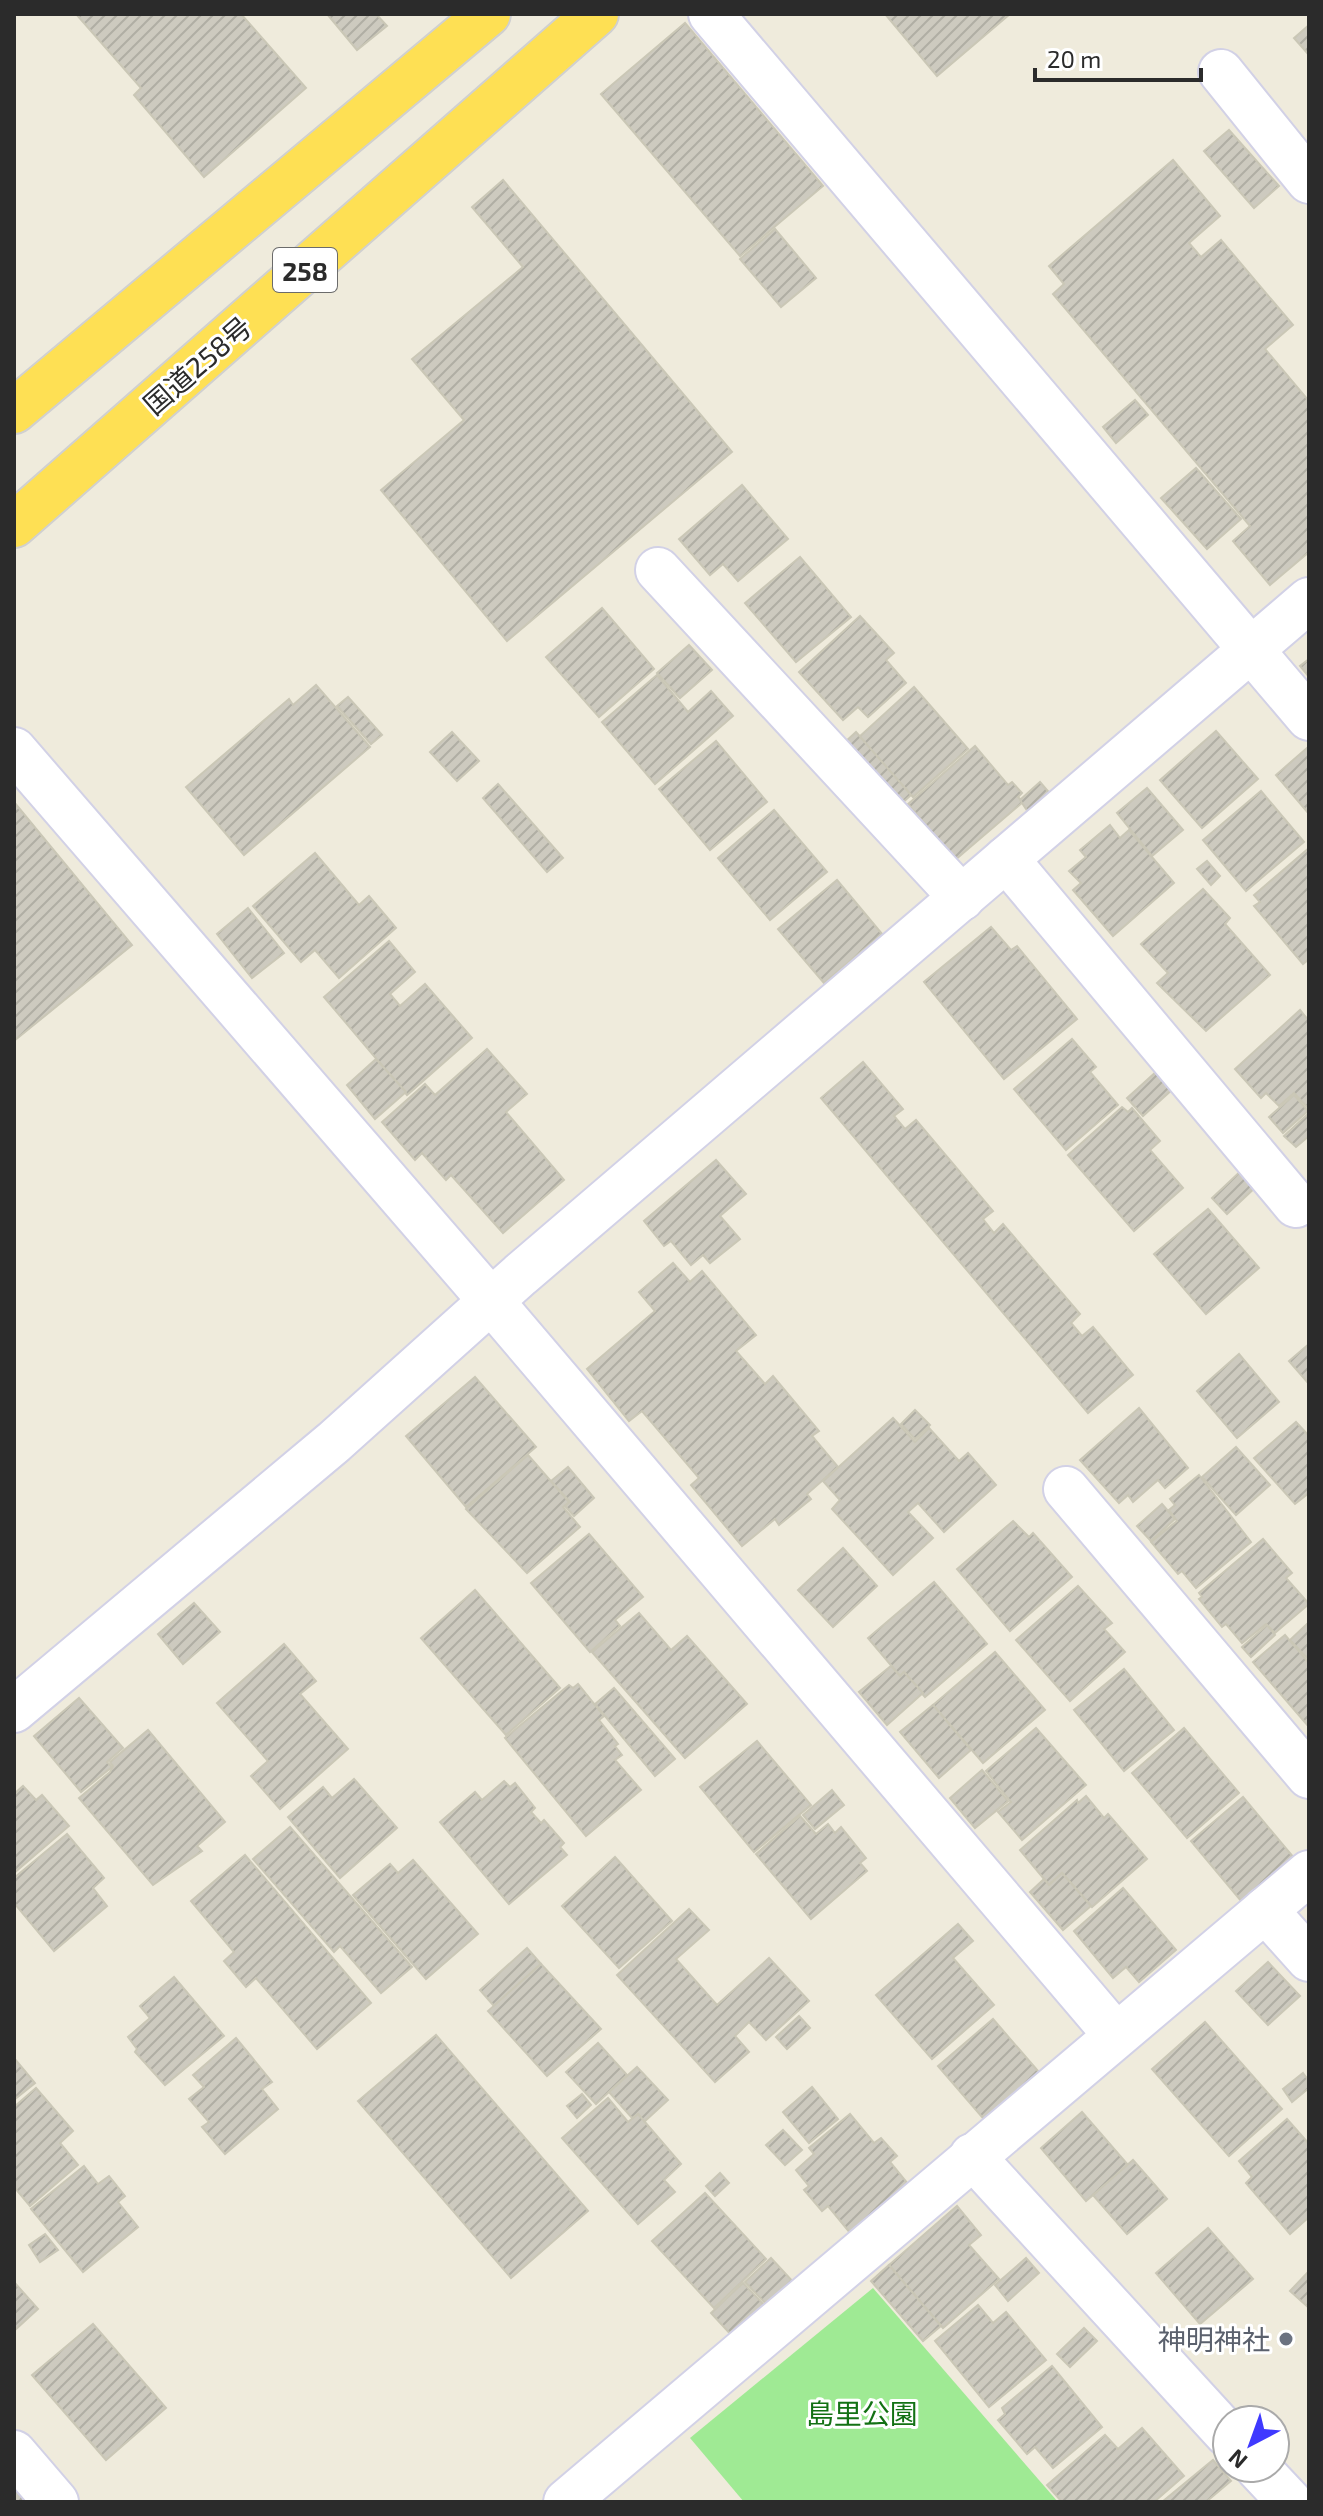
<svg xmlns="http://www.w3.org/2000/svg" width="1323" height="2516" viewBox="0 0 1323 2516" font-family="'Exo 2','Noto Sans JP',sans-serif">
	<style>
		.park { fill: #9fea94 }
		.building { fill: url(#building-hatch); stroke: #cac7b6; stroke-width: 2 }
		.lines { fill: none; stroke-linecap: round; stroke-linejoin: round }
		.minor-casing { stroke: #d2d1e6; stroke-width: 48 }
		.trunk-casing { stroke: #d0d0d0; stroke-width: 48 }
		.minor { stroke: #fff; stroke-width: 44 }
		.trunk { stroke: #fee054; stroke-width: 44 }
		.worship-dot { fill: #6b7280; stroke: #fff; stroke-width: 3 }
		.labels { text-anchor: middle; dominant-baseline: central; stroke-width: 6; stroke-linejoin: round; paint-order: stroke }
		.shield { fill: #fff; stroke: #6b6b6b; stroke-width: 2 }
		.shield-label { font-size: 26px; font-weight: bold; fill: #2b2b2b }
		.street-label { font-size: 28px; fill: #2b2b2b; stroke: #fff }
		.worship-label { font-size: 28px; fill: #5b616d; stroke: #fff; text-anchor: end }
		.park-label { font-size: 28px; fill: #137114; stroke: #fff }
	</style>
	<defs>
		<pattern id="building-hatch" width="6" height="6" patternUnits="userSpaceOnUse" patternTransform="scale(2)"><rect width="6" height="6" fill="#cdcabf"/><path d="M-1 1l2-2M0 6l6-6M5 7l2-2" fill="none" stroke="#b0aea4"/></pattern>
	</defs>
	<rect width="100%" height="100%" fill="#efebdc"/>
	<path class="park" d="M873,2288L1058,2502H744L690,2438Z"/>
	<g class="building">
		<path d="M76,14H241L306,88L204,177L134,95L141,88Z"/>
		<path d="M327,14H376L387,26L357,50Z"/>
		<path d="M885,14H1010L937,76Z"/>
		<path d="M685,23L823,186L740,256L601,94Z"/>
		<path d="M1309,25V55L1294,38Z"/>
		<path d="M1229,130L1279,186L1254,208L1204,151Z"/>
		<path d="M1173,160L1220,216L1189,243L1201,257L1221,240L1293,325L1265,349L1309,401V552L1270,585L1233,541L1250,526L1053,294L1064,284L1049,266Z"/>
		<path d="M503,180L732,452L507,641L381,490L464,420L412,359L523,267L472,207Z"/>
		<path d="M775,229L816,278L781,307L740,259Z"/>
		<path d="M1135,400L1148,415L1116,443L1103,427Z"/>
		<path d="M1196,468L1241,519L1207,549L1161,498Z"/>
		<path d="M742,485L788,539L738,581L723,564L710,575L679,539Z"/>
		<path d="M800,557L851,617L796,662L745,603Z"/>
		<path d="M602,608L654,669L599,717L546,657Z"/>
		<path d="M860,616L894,653L886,660L906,683L868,717L858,707L843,720L799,672Z"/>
		<path d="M689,645L712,670L680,698L657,673Z"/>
		<path d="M1309,659V677L1300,666Z"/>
		<path d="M657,675L688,712L711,691L733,716L655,784L602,722Z"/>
		<path d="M316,685L370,747L244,855L186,787L289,699L293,705Z"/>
		<path d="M914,687L968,749L913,797L859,737Z"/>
		<path d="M348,697L382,735L371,744L337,706Z"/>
		<path d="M1216,731L1258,779L1202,828L1160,780Z"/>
		<path d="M452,732L479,761L457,781L430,752Z"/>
		<path d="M856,732L911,795L900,805L844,743Z"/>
		<path d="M716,741L767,802L710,850L659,789Z"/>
		<path d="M975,746L1008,785L1012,782L1022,793L1018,797L1023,802L955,860L908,804Z"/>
		<path d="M1308,747L1309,748V814L1276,775Z"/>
		<path d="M1040,782L1052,796L1030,815L1020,800Z"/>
		<path d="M498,784L563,858L547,872L483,798Z"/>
		<path d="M1147,788L1183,830L1152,856L1117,813Z"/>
		<path d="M1261,791L1304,842L1246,891L1203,840Z"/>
		<path d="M14,802L132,945L14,1041Z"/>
		<path d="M774,810L827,872L770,920L718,858Z"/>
		<path d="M1110,825L1120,838L1129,830L1174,883L1113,936L1073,890L1081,883L1069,871L1086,857L1080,850Z"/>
		<path d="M1309,848V959L1303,964L1254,906L1260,902L1254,895Z"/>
		<path d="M315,853L359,905L369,896L396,928L339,978L315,950L301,962L253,906Z"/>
		<path d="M1207,861L1220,876L1211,885L1197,869Z"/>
		<path d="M837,880L882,934L824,983L778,929Z"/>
		<path d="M1203,889L1230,918L1225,924L1270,975L1206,1031L1157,983L1168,973L1141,944Z"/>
		<path d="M248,908L284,953L252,978L217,934Z"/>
		<path d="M991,927L1011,950L1017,946L1077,1019L1004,1079L924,982Z"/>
		<path d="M389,941L415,972L390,994L400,1006L425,984L472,1038L407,1095L324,997Z"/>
		<path d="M1300,1010L1309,1021V1109L1294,1093L1279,1106L1266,1093L1261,1098L1235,1069Z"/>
		<path d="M1072,1039L1096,1067L1090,1072L1118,1105L1066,1150L1014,1089Z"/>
		<path d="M487,1049L527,1094L506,1112L564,1180L503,1233L451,1175L446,1180L422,1153L415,1160L382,1122L425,1084L435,1095Z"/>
		<path d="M376,1059L406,1092L375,1119L347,1085Z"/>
		<path d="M863,1062L903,1109L894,1116L905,1129L916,1120L993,1211L983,1219L994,1233L1003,1224L1080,1314L1071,1323L1082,1336L1093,1327L1133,1375L1088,1413L821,1098Z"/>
		<path d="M1157,1071L1173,1089L1143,1116L1127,1098Z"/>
		<path d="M1294,1095L1308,1111L1283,1133L1269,1117Z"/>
		<path d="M1122,1107L1128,1112L1132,1108L1160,1141L1150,1150L1183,1188L1134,1231L1068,1155Z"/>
		<path d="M1309,1113V1136L1296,1147L1284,1136Z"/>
		<path d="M716,1160L746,1194L720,1216L740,1239L710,1263L703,1255L691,1265L671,1241L664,1246L644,1221Z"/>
		<path d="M1243,1169L1258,1185L1227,1214L1212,1198Z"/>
		<path d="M1208,1209L1259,1268L1206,1314L1154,1254Z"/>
		<path d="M673,1263L690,1282L702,1271L756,1335L736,1351L765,1384L773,1376L819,1431L812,1436L838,1467L807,1494L811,1499L779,1525L775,1519L742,1546L691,1485L699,1478L642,1411L629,1421L587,1369L655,1311L639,1292Z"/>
		<path d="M1309,1344V1384L1289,1361Z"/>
		<path d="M1239,1354L1279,1402L1237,1438L1197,1391Z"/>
		<path d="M475,1377L536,1447L466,1507L406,1436Z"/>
		<path d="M1139,1408L1188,1468L1165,1488L1158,1480L1133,1502L1128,1495L1119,1503L1080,1460Z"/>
		<path d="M915,1410L930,1425L915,1439L901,1424Z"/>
		<path d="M893,1418L915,1442L929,1428L959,1461L968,1453L996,1485L944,1532L918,1503L908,1512L933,1538L893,1575L832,1509L840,1500L823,1481Z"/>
		<path d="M1296,1422L1309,1436V1493L1295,1504L1254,1458Z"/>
		<path d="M1236,1447L1270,1485L1236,1515L1202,1477Z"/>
		<path d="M528,1455L569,1502L563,1507L580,1527L527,1573L466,1509Z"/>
		<path d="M568,1467L594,1498L574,1516L565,1506L570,1502L551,1481Z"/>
		<path d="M1199,1475L1251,1542L1196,1588L1182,1571L1178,1574L1151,1542L1177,1521L1169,1510L1175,1505L1170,1499Z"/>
		<path d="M1162,1504L1175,1519L1151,1541L1137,1526Z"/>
		<path d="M1013,1521L1029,1537L1033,1533L1072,1577L1010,1631L957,1569Z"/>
		<path d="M589,1534L643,1597L615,1620L620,1626L590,1652L531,1583Z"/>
		<path d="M1263,1539L1292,1573L1286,1578L1309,1604L1275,1633L1266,1624L1242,1643L1226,1624L1222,1627L1199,1599L1202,1597L1199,1593Z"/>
		<path d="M843,1548L877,1586L833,1627L798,1590Z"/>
		<path d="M934,1582L987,1644L925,1697L904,1672L900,1676L868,1638Z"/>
		<path d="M1078,1586L1112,1623L1104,1629L1125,1652L1070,1701L1016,1640Z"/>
		<path d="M475,1590L560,1688L506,1735L421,1638Z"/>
		<path d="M194,1603L220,1632L183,1664L158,1634Z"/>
		<path d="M639,1613L671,1650L687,1636L747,1704L685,1758L592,1652Z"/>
		<path d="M1309,1622V1660L1290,1640Z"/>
		<path d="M1267,1625L1275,1635L1251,1657L1242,1647Z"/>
		<path d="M1285,1635L1309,1663V1727L1253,1662Z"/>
		<path d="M284,1644L316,1681L300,1694L348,1749L280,1809L251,1776L268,1761L217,1703Z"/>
		<path d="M995,1652L1045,1710L983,1763L933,1705Z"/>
		<path d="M891,1666L900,1676L904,1672L923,1693L887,1725L859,1692Z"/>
		<path d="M1124,1669L1174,1730L1124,1771L1074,1710Z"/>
		<path d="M578,1684L604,1716L599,1720L618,1744L615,1746L622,1755L615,1760L641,1790L586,1836L505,1738L569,1685L573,1688Z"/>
		<path d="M614,1688L675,1759L655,1776L595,1704Z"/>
		<path d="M79,1698L123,1748L107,1762L112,1767L81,1792L34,1736Z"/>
		<path d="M933,1705L971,1750L939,1778L900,1732Z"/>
		<path d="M1036,1728L1086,1785L1022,1840L998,1812L1011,1802L986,1771Z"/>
		<path d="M1184,1728L1239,1793L1187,1838L1132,1773Z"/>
		<path d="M148,1730L225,1822L197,1846L202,1851L153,1885L79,1798L110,1772L113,1766L110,1762Z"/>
		<path d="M757,1741L811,1805L754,1852L700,1787Z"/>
		<path d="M982,1770L1008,1801L975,1828L950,1798Z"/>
		<path d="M354,1779L397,1828L340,1878L288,1817L323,1787L332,1798Z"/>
		<path d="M504,1781L510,1787L515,1783L535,1808L531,1812L541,1823L544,1820L564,1843L560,1847L567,1855L509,1904L440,1822L475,1792L482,1800Z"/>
		<path d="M23,1786L36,1800L42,1795L69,1826L14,1873V1794Z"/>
		<path d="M832,1790L844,1805L815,1829L803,1815Z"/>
		<path d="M1086,1796L1104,1818L1108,1814L1147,1859L1092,1907L1062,1873L1049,1885L1020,1850L1077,1800L1078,1803Z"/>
		<path d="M1243,1797L1294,1858L1242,1902L1191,1841Z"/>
		<path d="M800,1816L816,1834L828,1824L835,1833L841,1827L866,1858L860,1863L867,1871L811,1919L756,1854Z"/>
		<path d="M290,1827L412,1967L381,1993L340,1946L334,1952L253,1859Z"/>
		<path d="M67,1834L104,1878L93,1888L107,1906L54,1951L14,1903V1878Z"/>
		<path d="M245,1855L371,2003L317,2049L256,1978L246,1987L224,1961L234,1952L191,1901Z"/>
		<path d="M615,1857L672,1921L619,1968L562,1906Z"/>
		<path d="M413,1860L478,1934L426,1979L353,1895L390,1864L398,1873Z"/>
		<path d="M1062,1873L1091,1906L1063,1930L1030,1892L1044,1879L1049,1885Z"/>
		<path d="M1123,1888L1176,1950L1139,1982L1126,1967L1113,1978L1074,1931Z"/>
		<path d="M689,1909L709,1930L676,1959L717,2005L769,1958L809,2001L766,2040L749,2022L735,2036L749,2052L715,2082L617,1975Z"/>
		<path d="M958,1924L973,1941L953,1958L994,2005L932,2059L876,1995Z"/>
		<path d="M527,1948L541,1964L494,2006L480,1990Z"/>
		<path d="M1268,1962L1300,1996L1268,2025L1236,1991Z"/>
		<path d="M541,1964L601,2029L547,2076L488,2011Z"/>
		<path d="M174,1977L224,2036L165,2085L135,2052L137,2049L128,2037L150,2018L140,2006Z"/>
		<path d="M799,2016L810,2028L787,2049L776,2037Z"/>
		<path d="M993,2019L1044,2078L989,2125L938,2066Z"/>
		<path d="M1205,2022L1282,2109L1229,2156L1152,2069Z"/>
		<path d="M436,2035L588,2211L511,2278L358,2101Z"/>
		<path d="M236,2038L272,2082L262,2089L278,2109L225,2154L202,2127L209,2122L189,2099L204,2087L193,2075Z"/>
		<path d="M598,2043L627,2075L596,2104L566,2072Z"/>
		<path d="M14,2058L35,2083L14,2100Z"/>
		<path d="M637,2067L668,2100L644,2122L638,2114L632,2118L609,2092Z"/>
		<path d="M1303,2073L1309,2081V2088L1292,2102L1283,2089Z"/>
		<path d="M812,2087L838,2119L809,2143L783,2112Z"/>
		<path d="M36,2088L73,2131L60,2143L78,2165L30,2206L14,2187V2107Z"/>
		<path d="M582,2094L591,2105L577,2118L567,2106Z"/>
		<path d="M608,2098L628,2122L638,2114L681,2164L664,2180L675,2192L638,2224L562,2138Z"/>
		<path d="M1082,2112L1128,2165L1086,2201L1041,2148Z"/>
		<path d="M850,2114L874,2143L881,2138L897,2156L890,2162L909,2185L851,2234L828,2206L822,2211L804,2190L809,2186L796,2170L814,2154L809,2148Z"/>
		<path d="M1287,2119L1309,2144V2217L1290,2234L1246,2183L1252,2177L1239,2161Z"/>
		<path d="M783,2130L802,2150L785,2165L766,2145Z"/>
		<path d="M1133,2160L1167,2199L1127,2234L1093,2195Z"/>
		<path d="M84,2166L98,2184L109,2176L125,2196L118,2202L138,2227L83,2272L31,2209Z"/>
		<path d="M720,2173L729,2183L715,2196L706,2186Z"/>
		<path d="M705,2193L766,2259L714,2308L652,2241Z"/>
		<path d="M957,2206L981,2235L969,2245L999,2279L943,2328L889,2265Z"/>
		<path d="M1208,2228L1253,2279L1200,2324L1156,2273Z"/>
		<path d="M45,2234L58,2250L40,2262L29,2245Z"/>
		<path d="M771,2258L795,2284L770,2308L745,2282Z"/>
		<path d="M1026,2258L1039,2273L1008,2301L995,2285Z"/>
		<path d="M889,2265L941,2326L923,2341L871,2281Z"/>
		<path d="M1309,2271V2308L1290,2291Z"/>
		<path d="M14,2282L38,2309L14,2331Z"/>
		<path d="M743,2283L768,2309L735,2339L711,2313Z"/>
		<path d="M978,2305L993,2323L1006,2312L1046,2360L989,2407L935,2341Z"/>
		<path d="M93,2324L166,2408L106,2460L32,2375Z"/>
		<path d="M1084,2328L1097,2341L1070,2367L1057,2354Z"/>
		<path d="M1052,2366L1102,2427L1053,2468L1035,2447L1027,2454L998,2420L1005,2414L1002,2408Z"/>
		<path d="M1142,2428L1184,2476L1154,2502H1062L1047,2485L1105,2435L1118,2449Z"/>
		<path d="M1213,2460L1231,2481L1206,2502H1162Z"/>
		<path d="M14,2482L32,2502H14Z"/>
	</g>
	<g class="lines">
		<defs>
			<g id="minor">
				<path d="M711,14L1309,718"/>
				<path d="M1221,72L1309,181"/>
				<path d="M658,570L962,898"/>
				<path d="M14,750L491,1301L1115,2034"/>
				<path d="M1006,859L1296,1205"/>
				<path d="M1066,1489L1309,1776"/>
				<path d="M14,1710L334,1442L520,1275L1309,600"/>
				<path d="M1265,1910L1309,1959"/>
				<path d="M972,2156L1227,2434"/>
				<path d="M14,2453L56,2502"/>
				<path d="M1258,2468L1290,2502"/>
				<path d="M566,2502L1309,1873"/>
			</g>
			<g id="trunk">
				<path d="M14,411L488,14"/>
				<path d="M14,525L596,14"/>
			</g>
		</defs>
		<use href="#minor" class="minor-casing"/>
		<use href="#trunk" class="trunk-casing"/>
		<use href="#minor" class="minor"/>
		<use href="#trunk" class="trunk"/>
	</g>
	<circle class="worship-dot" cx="1286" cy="2339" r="8"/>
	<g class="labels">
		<rect class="shield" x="273" y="248" width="64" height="44" rx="6"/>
		<g class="shield-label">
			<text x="305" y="270">258</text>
		</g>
		<g class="street-label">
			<text transform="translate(197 365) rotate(-41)">国道258号</text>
		</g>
		<g class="worship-label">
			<text x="1270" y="2339">神明神社</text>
		</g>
		<g class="park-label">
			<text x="862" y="2413">島里公園</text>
		</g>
	</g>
	<rect width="1323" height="2516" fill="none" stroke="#2b2b2b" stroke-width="32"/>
	<g transform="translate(1251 2444) rotate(221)"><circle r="38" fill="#ffffff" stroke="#aaaaaa" stroke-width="2"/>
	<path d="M0-6L14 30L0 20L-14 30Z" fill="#3f39ff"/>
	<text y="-12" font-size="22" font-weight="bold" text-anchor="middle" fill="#2b2b2b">N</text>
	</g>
	<path d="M1035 68v12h166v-12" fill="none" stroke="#2b2b2b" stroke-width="4"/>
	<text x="1047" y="68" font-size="24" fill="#2b2b2b" stroke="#ffffff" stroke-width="6" paint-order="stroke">20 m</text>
</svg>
